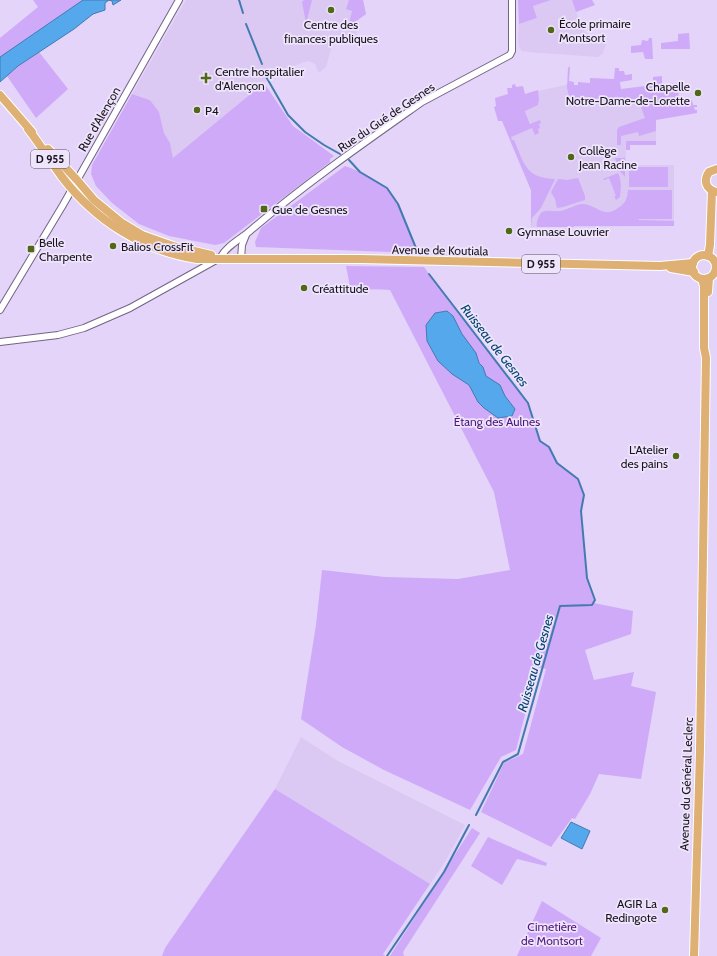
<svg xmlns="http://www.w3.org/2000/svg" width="717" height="956" viewBox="0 0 717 956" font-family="Cabin,sans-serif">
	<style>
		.built { fill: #dbc8f3 }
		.green { fill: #ceaaf8 }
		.water { fill: #55a8ec; stroke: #437baf }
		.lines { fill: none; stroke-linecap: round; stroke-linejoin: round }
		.stream { stroke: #437baf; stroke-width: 2 }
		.tertiary-casing { stroke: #736484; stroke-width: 8 }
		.primary-casing { stroke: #fff; stroke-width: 10 }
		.tertiary { stroke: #fff; stroke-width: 6 }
		.primary { stroke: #deb074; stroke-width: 8 }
		.poi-dot { fill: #506818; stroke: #eee5fb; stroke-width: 1.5 }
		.labels { text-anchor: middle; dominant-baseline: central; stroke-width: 3.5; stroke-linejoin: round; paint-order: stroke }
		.shield { fill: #eee5fb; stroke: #595262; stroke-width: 1 }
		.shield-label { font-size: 11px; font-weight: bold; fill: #191320 }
		.poi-label { font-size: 12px; fill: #191320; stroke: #eee5fb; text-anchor: start }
		.street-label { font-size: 12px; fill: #191320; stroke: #eee5fb }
		.park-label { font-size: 12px; fill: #4f157a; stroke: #eee5fb }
		.water-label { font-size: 13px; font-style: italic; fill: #014470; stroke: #eee5fb }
	</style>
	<rect width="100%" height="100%" fill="#e4d4f9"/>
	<g class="built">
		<path d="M186,0H363L366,14L355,22L357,37L333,42L326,67L319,73L315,64L308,61L278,71L173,159L170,143L164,133L159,112L150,100L132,94Z"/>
		<path d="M551,0H572L582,28L585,32L592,36L607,41L603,53L598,57L528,52L522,51L519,47L518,42L519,24L537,18L533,6Z"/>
		<path d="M569,81V87L595,95L643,96L656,121V141H626V165H674V226L531,227V190L510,141L512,140L511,137L531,124L525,110L539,99L538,91L566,85Z"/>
		<path d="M301,737L336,760L465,825L446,860L430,884L275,789Z"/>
	</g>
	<g class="green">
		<path d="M33,0H83L0,57V38L38,7Z"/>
		<path d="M304,0H312L307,20L310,22L309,24L306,23L302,2Z"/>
		<path d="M349,0H363L366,14L355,22L349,24L352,11L346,9Z"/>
		<path d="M518,0H551L533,6L537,18L519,24Z"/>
		<path d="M572,0H592L595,5L576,12Z"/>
		<path d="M689,33L690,49H661V43L678,41V34Z"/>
		<path d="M649,38H652L653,59H645L643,52L631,53V46L641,45L642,40L648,41Z"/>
		<path d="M39,52L68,89L36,118L7,76L18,66Z"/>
		<path d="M570,66L569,81L574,82V85H578V82L590,83V78L614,79L615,68H619V71H624L625,75L632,74V80L620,82L621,89L653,85V77L662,76V85L677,83L679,98L675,99L676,103L692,100L693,105H697V107H694L695,110H697V113L656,120V131L639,136L638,132L621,136V145H617V130L619,127L645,118L638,99C632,100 626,102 619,102C606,100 584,93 575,107L571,105L567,88L568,68Z"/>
		<path d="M264,83L293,126L334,156L330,159V162L224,243L215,245L169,236L139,224L112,203L96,186L91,174L92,165L132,94L150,100L159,112L164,133L170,143L173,158Z"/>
		<path d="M515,84L516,87L523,86L525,94L538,90L539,99L538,105L525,111L530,124L540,120L541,123L539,124L540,128L538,129L539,133L535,135L532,128L511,137L512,140H514C524,163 525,178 555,179L541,208L532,218L531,227V190L502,121H498L494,107L496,106L495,98L508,94L507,88H512V85Z"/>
		<path d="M626,141H656V145H630V150H626Z"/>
		<path d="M615,158H625V177L619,170Z"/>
		<path d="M345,166C365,173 388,184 398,204C406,220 410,237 418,253L256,247L255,242L261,228Z"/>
		<rect x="629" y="167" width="39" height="20"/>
		<path d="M618,173C622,181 621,188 620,197L616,200L614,196H616L609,178L604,180L603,179Z"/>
		<path d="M578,178L585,196V200L563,207L557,208L555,199L551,192L558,179L567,180Z"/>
		<path d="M628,190H672V219H639L638,220L674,221V226H574V227H537C536,222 538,217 541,213C546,209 554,212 560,211C568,210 575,204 583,204C597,205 603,219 618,208C626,203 627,199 628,190Z"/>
		<path d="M346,266L424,267L454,308L528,403L540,441L549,447L557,463L578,479L584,495L581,511L587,578L595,600L594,603L633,611L631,634L585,650L594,680L634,672L631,686L656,692L641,779L599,774L590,794L575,819L572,818L551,847L481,812L504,763L523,754L546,669L537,667L516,750L501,757L470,810L384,770L342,747L301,719L316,625L322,570L385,577L458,579L510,570L494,492L390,290C376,289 364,288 350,293V287Z"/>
		<path d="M275,789L430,884L383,954L385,956H162L165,948Z"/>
		<path d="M472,828L480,833L403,952L404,956H390Z"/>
		<path d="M488,837L547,863L546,866L517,859L502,885L471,866Z"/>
		<path d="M542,901L601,938L591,956H517Z"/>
	</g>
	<g class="water">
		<path d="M83,0H121L113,5L112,1L109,0L105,3V10L93,14L74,29L18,66L0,82V57Z"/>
		<path d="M447,311L453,316L462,334L476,353L479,363L483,367L486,376L500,385L505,396L515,409L512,416L498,418L484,408L478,402L469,385L452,374L438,361L427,341L426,325L435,313Z"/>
		<path d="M571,822L590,831L582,849L561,838Z"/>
	</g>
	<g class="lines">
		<g class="stream">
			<path d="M239,0L243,13"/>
			<path d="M246,24L262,64"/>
			<path d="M264,73L288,115L305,132L324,145L340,154"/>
			<path d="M349,160L360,172L387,188L398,204L418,253"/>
			<path d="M429,274L528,403L540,441L549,447L557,463L578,479L584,495L581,511L587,578L595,600L592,605L560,606L518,754L503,762L476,815"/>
			<path d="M387,956L444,872L469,825"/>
		</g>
		<defs>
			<g id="tertiary">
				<path d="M241,259L242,245L246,235"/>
				<path d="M0,310L63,205L179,0"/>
				<path d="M0,342L58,335L84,328L130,308L220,258C227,245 241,239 251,230C305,184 364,143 422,102L510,55L512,51V0"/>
			</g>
			<g id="primary">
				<path d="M0,95L32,132"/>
				<path d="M28,129C40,144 50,161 62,177C95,220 143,251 197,259H361L660,266L693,263"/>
				<path d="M48,149L77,180L94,200L122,223L142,235L173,246L211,255"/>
				<path d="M716,192C706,189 703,181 709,172L717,169"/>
				<circle cx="704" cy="267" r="12"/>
				<path d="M708,256L710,245L712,191"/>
				<path d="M671,268L694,272"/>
				<path d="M708,292L709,278"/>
				<path d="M694,956L700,750L706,358L704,348V286L702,279"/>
			</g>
		</defs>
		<use href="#tertiary" class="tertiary-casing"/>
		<use href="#primary" class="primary-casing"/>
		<use href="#tertiary" class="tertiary"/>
		<use href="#primary" class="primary"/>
	</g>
	<g class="poi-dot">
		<circle cx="331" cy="10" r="4"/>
		<circle cx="551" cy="30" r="4"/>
		<path d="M204 72h4v4h4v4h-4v4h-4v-4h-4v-4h4z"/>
		<circle cx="698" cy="93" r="4"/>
		<circle cx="197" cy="110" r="4"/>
		<circle cx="571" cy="157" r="4"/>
		<rect x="260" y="205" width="8" height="8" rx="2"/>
		<circle cx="509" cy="231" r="4"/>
		<circle cx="113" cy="246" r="4"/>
		<rect x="27" y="245" width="8" height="8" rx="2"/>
		<circle cx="304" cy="288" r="4"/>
		<circle cx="676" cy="456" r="4"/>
		<circle cx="665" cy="910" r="4"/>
	</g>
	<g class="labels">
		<g class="shield">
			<rect x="31" y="150" width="38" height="18" rx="3"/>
			<rect x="522" y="255" width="38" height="18" rx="3"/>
		</g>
		<g class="shield-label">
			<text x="50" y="159">D 955</text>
			<text x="541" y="264">D 955</text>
		</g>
		<g class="poi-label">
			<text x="559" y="23">École primaire<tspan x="559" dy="14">Montsort</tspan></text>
			<text x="331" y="24" text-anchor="middle">Centre des<tspan x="331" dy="14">finances publiques</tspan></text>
			<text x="215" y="71">Centre hospitalier<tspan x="215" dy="14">d'Alençon</tspan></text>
			<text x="690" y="86" text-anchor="end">Chapelle<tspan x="690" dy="14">Notre-Dame-de-Lorette</tspan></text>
			<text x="205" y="110">P4</text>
			<text x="579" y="150">Collège<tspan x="579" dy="14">Jean Racine</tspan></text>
			<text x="272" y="209">Gue de Gesnes</text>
			<text x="517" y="231">Gymnase Louvrier</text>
			<text x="39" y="242">Belle<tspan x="39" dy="14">Charpente</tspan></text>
			<text x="121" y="246">Balios CrossFit</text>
			<text x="312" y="288">Créattitude</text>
			<text x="668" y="449" text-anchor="end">L'Atelier<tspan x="668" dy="14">des pains</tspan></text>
			<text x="657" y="903" text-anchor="end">AGIR La<tspan x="657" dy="14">Redingote</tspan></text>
		</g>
		<g class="street-label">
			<text transform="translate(386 117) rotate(-34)">Rue du Gué de Gesnes</text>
			<text transform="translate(99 119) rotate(-60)">Rue d'Alençon</text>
			<text transform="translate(440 250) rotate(1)">Avenue de Koutiala</text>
			<text transform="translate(686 784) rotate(-88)">Avenue du Général Leclerc</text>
		</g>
		<g class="park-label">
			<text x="497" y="421">Étang des Aulnes</text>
			<text x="552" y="926">Cimetière<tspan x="552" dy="14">de Montsort</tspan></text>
		</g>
		<g class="water-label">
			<text transform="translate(495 345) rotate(52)">Ruisseau de Gesnes</text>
			<text transform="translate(535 663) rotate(-74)">Ruisseau de Gesnes</text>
		</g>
	</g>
</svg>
